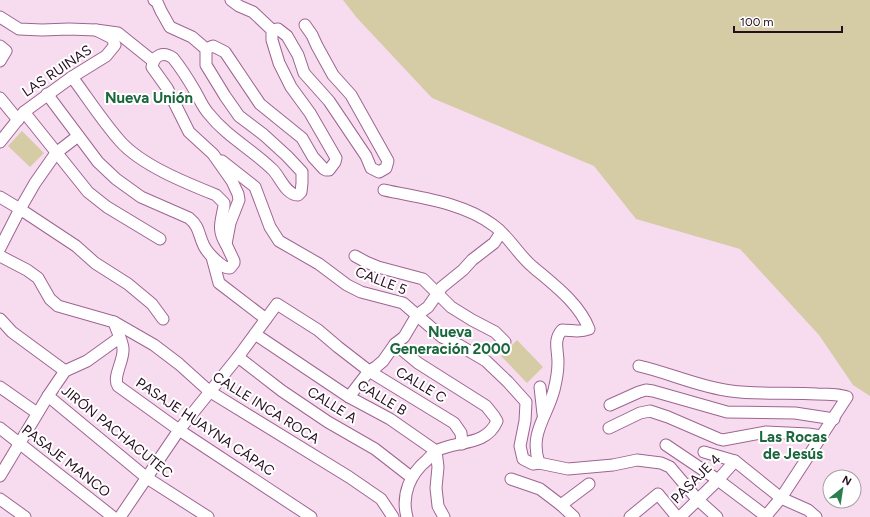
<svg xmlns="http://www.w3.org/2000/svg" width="870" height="517" viewBox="0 0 870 517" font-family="Figtree,sans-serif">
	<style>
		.green { fill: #d5cba4 }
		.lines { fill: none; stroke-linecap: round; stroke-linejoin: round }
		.minor-casing { stroke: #9f6492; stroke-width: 13 }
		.minor { stroke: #fff; stroke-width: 11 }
		.labels { text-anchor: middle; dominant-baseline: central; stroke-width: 4; stroke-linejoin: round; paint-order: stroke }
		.street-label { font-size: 14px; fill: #250e20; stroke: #fff }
		.neighbourhood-label { font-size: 15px; font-weight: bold; fill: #1a663d; stroke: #fff }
	</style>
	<rect width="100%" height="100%" fill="#f7dcf0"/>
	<g class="green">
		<path d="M343,0H870V396L853,385L819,335L740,249L636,219L594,166L432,98L357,18Z"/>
		<path d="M22,131L44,153L30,167L8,146Z"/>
		<path d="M517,340L543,367L527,383L501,356Z"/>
	</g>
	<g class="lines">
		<defs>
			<g id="minor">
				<path d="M0,17L19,29L42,30L69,29L96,30L118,33L153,61"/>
				<path d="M272,30L278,29L287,36L298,55L304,73L329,101L366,156L371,168L379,172L386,168L388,161L351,95L333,75L317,46L312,35L305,25"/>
				<path d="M0,46L6,51L0,61"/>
				<path d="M206,49L213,46L225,52L260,104L302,138L313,157L324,169L326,170H329L335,162L336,158L310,113L291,87L279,63L272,40V30L253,12L239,6L231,0"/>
				<path d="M72,77C87,97 103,122 120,141C141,165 186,183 216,195L224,203V206C221,222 217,230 226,244"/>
				<path d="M47,94L98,162L116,179L141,197L189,218C200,227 198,234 204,246C207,252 213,258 219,263C222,266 225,268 230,268L234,263V261L226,244L230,223L239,200L238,194L232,181L213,154L189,132L167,88L152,67C154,55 163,51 173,58C181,68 188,79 195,91C199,98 203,108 209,114C227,137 253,150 273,170C280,177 286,195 298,195L301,192L302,183V172L287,156L264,135L239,116L225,96L206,65V49L192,37L170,27L161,11L157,2L154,0"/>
				<path d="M0,98L18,120"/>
				<path d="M24,112L88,192L107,207L160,239"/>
				<path d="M0,142L24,112L72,77L106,56L115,45L112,38L96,30"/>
				<path d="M222,161L255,187L270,227L279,241L319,264L347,285L361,292L403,303L442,337L459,345L486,361L508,382L526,402L525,421L520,446L523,459L533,464L539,463L568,469L613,465L637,460L661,463L670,467L697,499L717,517"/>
				<path d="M384,190C420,198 462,202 493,225C509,236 518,255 533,267C554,285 579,303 589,329C579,333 572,330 562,330C553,340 558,350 558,362C558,371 556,382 554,390C547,417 529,433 539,463"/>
				<path d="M0,197L20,209L76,246L95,263L128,284L152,304L163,319"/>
				<path d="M0,248L20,209L35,183L56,153L78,136"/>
				<path d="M0,256L27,270L38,278L50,299L58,306L114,322L154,345L179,364L209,391L349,477L381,499L393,517"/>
				<path d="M355,256L366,262L378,267L423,279L451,307L472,320L495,332L505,342"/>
				<path d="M212,257L219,283L266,319"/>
				<path d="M0,319L12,332L65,371"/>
				<path d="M114,322C116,330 123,341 123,349C124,361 112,377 118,386L179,430L311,517"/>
				<path d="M255,334L349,397L390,419L436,451L438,467L436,488L438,506L444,517"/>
				<path d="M395,344L418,363L486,406L494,416L497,421C486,447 456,440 436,451C433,453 430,457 427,460C410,474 401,495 407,517"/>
				<path d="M238,357L282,391L328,422L375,449L411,477"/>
				<path d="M639,366C670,373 699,387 731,391C759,395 788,392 817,394C827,394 839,394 847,397L781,498L765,517"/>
				<path d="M0,387L37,413"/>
				<path d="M540,387L543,414"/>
				<path d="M48,396L147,478L208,517"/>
				<path d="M349,397L369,371L376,367L383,361L395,344L404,337L417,315L428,307L442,287L463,270L472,260L494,243L500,234L499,230"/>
				<path d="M610,405L639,392L646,390L653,391L727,412L795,413L834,419"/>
				<path d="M0,428L113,517"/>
				<path d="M609,428L640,413L650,411L668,417L719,439L723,440L766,432L808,434L822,436"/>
				<path d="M666,445L718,480L767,517"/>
				<path d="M704,452L735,461L781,498L808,510L816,517"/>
				<path d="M0,476L48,396L65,371L87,361L119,338"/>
				<path d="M511,479L540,489L561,505L574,517"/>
				<path d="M0,499L25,517"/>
				<path d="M561,505L589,484"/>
				<path d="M120,517L179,430L238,357L277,304L318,330L338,347L369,371L454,423L461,433L462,444"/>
				<path d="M630,517L658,494L677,517"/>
				<path d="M680,517L718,480L735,461"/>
			</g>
		</defs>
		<use href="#minor" class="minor-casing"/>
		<use href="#minor" class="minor"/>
	</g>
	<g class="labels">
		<g class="street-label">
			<text transform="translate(57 71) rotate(-34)">LAS RUINAS</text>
			<text transform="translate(381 281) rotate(21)">CALLE 5</text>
			<text transform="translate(421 385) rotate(31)">CALLE C</text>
			<text transform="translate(382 398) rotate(31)">CALLE B</text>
			<text transform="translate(332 405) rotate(32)">CALLE A</text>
			<text transform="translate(266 408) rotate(32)">CALLE INCA ROCA</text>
			<text transform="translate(205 427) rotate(34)">PASAJE HUAYNA CÁPAC</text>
			<text transform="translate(117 432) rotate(39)">JIRÓN PACHACUTEC</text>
			<text transform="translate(66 461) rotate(38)">PASAJE MANCO</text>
			<text transform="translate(696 479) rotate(-45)">PASAJE 4</text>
		</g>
		<g class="neighbourhood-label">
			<text x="149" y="98">Nueva Unión</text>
			<text x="450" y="332">Nueva<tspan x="450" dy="17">Generación 2000</tspan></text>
			<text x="793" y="437">Las Rocas<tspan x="793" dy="17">de Jesús</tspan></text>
		</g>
	</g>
	<g transform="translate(842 489) rotate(30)"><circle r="19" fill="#ffffff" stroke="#a89fa6"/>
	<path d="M0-3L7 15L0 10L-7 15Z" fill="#2d7e4f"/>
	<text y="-6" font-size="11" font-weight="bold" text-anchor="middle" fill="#250e20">N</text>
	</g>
	<path d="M734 26v6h108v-6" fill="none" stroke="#250e20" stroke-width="2"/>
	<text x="740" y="26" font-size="12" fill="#250e20" stroke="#ffffff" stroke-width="3" paint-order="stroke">100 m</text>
</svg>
